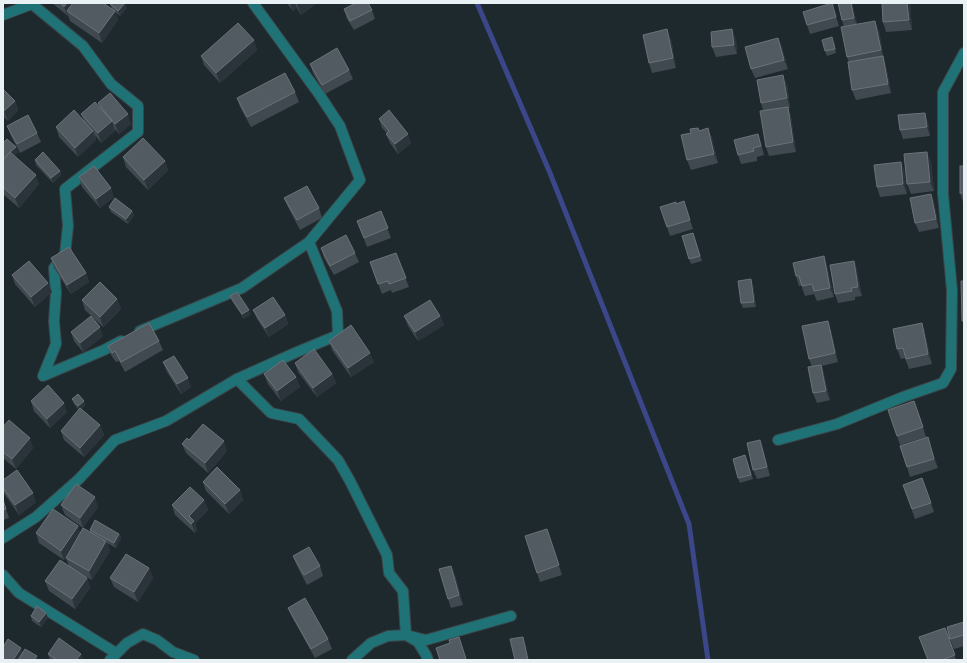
<svg xmlns="http://www.w3.org/2000/svg" width="967" height="663" viewBox="0 0 967 663" font-family="'Golos Text',sans-serif">
	<style>
		.lines { fill: none; stroke-linecap: round; stroke-linejoin: round }
		.stream { stroke: #3c478a; stroke-width: 5 }
		.minor-casing { stroke: #3b4549; stroke-width: 12 }
		.minor { stroke: #1f7376; stroke-width: 10 }
		.wall { fill: #414950 }
		.shaded-wall { fill: #2b343b }
		.building { fill: #535b62; stroke: #6b7279 }
	</style>
	<rect width="100%" height="100%" fill="#1e292d"/>
	<g class="lines">
		<path class="stream" d="M477,3L550,173L689,524L708,660"/>
		<defs>
			<g id="minor">
				<path d="M3,15L32,4L83,46L111,84L138,106V132L65,189L68,226L65,254L54,268L56,293L54,321L56,344L43,376L104,350L121,341"/>
				<path d="M140,331L242,288L309,242"/>
				<path d="M237,379L271,413L299,419L338,460L350,481L387,555L389,573L403,591L406,635L426,640L511,616"/>
				<path d="M778,440L837,424L903,397L943,383L951,369L952,290L943,194V92L964,53"/>
				<path d="M3,538L36,517L79,479L115,440L166,421L237,379L297,352L338,335L337,311L309,242L360,180L340,126L319,94L253,3"/>
				<path d="M3,575L19,593L116,653"/>
				<path d="M110,660L127,643L143,634L157,640L173,652L194,660"/>
				<path d="M352,660L371,643L388,636L406,635L418,642L426,655L428,660"/>
			</g>
		</defs>
		<use href="#minor" class="minor-casing"/>
		<use href="#minor" class="minor"/>
	</g>
	<g class="wall">
		<path d="M52,3H103L112,9L110,4L127,8L120,16L115,12L118,20L102,43L70,21L68,15V16Z"/>
		<path d="M287,3H317L301,15L297,8L293,11Z"/>
		<path d="M838,3H852L857,24L879,30L884,60L886,66L891,93L856,100L852,90L849,62L847,57L844,27L842,20Z"/>
		<path d="M910,3L912,30L886,32L883,22Z"/>
		<path d="M344,9L372,10L375,19L354,30L347,19Z"/>
		<path d="M835,13L839,26L810,34L807,25Z"/>
		<path d="M778,38L782,47L788,69L755,78L751,69Z"/>
		<path d="M671,39L676,68L652,73L649,63Z"/>
		<path d="M736,39L737,54L716,57L712,47Z"/>
		<path d="M254,40L257,50L220,83L204,65L201,56Z"/>
		<path d="M834,42L836,53L827,56L825,51Z"/>
		<path d="M310,64L349,70L353,79L325,94L313,73Z"/>
		<path d="M787,84L790,108H788L791,116L796,152L769,156L766,147L763,110L761,103Z"/>
		<path d="M3,89L15,101L18,110L8,121L5,118L3,120Z"/>
		<path d="M295,92L299,102L251,127L240,107L237,98Z"/>
		<path d="M98,103L131,124L119,134L115,129V131L101,143L95,135L96,140L78,157L59,137L56,127L84,121L81,114L100,107Z"/>
		<path d="M379,119L411,143L398,154L390,143L386,134L387,133L382,128Z"/>
		<path d="M928,122L930,136L903,139L900,130Z"/>
		<path d="M7,126L37,133L41,142L20,153L11,136Z"/>
		<path d="M708,128L712,138L718,163L691,170L687,160L699,131Z"/>
		<path d="M3,143L18,152L14,155L39,184L19,208L3,194Z"/>
		<path d="M761,144L764,155L757,157V161L741,164L738,155Z"/>
		<path d="M123,157L165,161L168,170L148,190L126,167Z"/>
		<path d="M35,160L60,171L61,175L53,183L36,165Z"/>
		<path d="M931,161L934,191L911,194L907,184Z"/>
		<path d="M901,162L904,171L907,194L880,197L877,187Z"/>
		<path d="M964,166V202H963L960,193Z"/>
		<path d="M79,177L114,197L100,208L82,187Z"/>
		<path d="M931,194L934,203L939,228L919,232L915,223Z"/>
		<path d="M284,198L319,208L322,218L300,230L288,207Z"/>
		<path d="M676,204L687,211L693,229L670,236L667,227Z"/>
		<path d="M109,207L132,211L134,215L128,224L111,212Z"/>
		<path d="M381,211L391,238L367,247L357,221Z"/>
		<path d="M693,233L702,261L691,264L682,236Z"/>
		<path d="M321,248L355,253L359,262L334,275L324,258Z"/>
		<path d="M396,253L409,287L392,293L391,290L382,294L370,262Z"/>
		<path d="M824,256L827,266L834,297L817,301L814,294L805,296L801,285L799,286L796,276Z"/>
		<path d="M51,258L86,273L89,282L71,294L54,268Z"/>
		<path d="M854,261L857,270L862,296L855,297V300L838,303L835,294Z"/>
		<path d="M12,275L48,283L52,292L35,307L15,284Z"/>
		<path d="M751,279L753,284L756,307L743,308L741,303Z"/>
		<path d="M230,296L251,314L244,319L232,301Z"/>
		<path d="M117,299L121,309L103,327L85,310L82,300Z"/>
		<path d="M253,310L285,315L288,324L269,337L257,319Z"/>
		<path d="M404,316H440L444,325L418,341L408,326Z"/>
		<path d="M922,323L925,333L932,364L909,369L905,358L901,359L897,349Z"/>
		<path d="M831,330L838,362L822,366L824,374L830,400L817,403L813,393L812,367L809,359Z"/>
		<path d="M71,332L103,336L83,352L74,341Z"/>
		<path d="M159,341L163,350L125,372L119,361L116,362L111,355L108,346Z"/>
		<path d="M329,341L374,362L351,377L332,350Z"/>
		<path d="M163,362L191,387L181,394L167,372Z"/>
		<path d="M295,363L332,374L336,383L317,397L298,372Z"/>
		<path d="M264,374L296,377L300,387L281,401L268,384Z"/>
		<path d="M72,399L84,401L85,406L81,409L100,425L104,435L84,457L64,440L61,431L79,410L74,404Z"/>
		<path d="M31,401L67,412L50,428L34,411Z"/>
		<path d="M918,411L926,437L900,445L897,436Z"/>
		<path d="M3,427L33,448L16,469L3,458Z"/>
		<path d="M760,440L763,449L770,476L757,479L753,470Z"/>
		<path d="M182,444L227,451L208,473L186,453Z"/>
		<path d="M931,447L938,468L910,477L907,467Z"/>
		<path d="M747,460L753,479L740,483L738,478Z"/>
		<path d="M922,478L934,512L915,519L903,485Z"/>
		<path d="M3,480L36,502L19,515L3,492Z"/>
		<path d="M203,482L240,490L243,500L229,514L206,491Z"/>
		<path d="M3,500L9,518L3,520Z"/>
		<path d="M204,500L208,510L195,523L197,530L195,533L175,515L172,505Z"/>
		<path d="M61,505L98,507L83,528L65,515Z"/>
		<path d="M78,526L80,533L90,532V530L119,534L121,538L116,548L107,543L110,551L92,580L76,571L87,578L90,588L75,609L49,591L45,581L69,566L66,558L68,555L64,560L39,543L36,533Z"/>
		<path d="M550,538L562,575L540,582L537,573Z"/>
		<path d="M293,556L320,566L323,576L307,585L297,566Z"/>
		<path d="M149,568L153,578L138,602L114,587L110,578Z"/>
		<path d="M455,575L463,605L451,608L448,599Z"/>
		<path d="M288,608L328,639L332,649L315,658L292,617Z"/>
		<path d="M46,613L48,618L41,627L32,621L31,616Z"/>
		<path d="M964,622V646L954,649L950,639Z"/>
		<path d="M945,628L956,660H928Z"/>
		<path d="M48,654H81L83,660H50Z"/>
	</g>
	<g class="shaded-wall">
		<path d="M67,3H79L67,11L68,15V16L64,7Z"/>
		<path d="M125,3L127,8L120,16L118,11Z"/>
		<path d="M290,3H295L297,8L293,11Z"/>
		<path d="M297,3H317L301,15Z"/>
		<path d="M851,3H852L858,27L854,18Z"/>
		<path d="M907,3H910L912,30L909,20Z"/>
		<path d="M115,11L118,20L102,43L99,33Z"/>
		<path d="M875,21L879,30L884,59L881,50Z"/>
		<path d="M667,29L671,39L676,68L673,58Z"/>
		<path d="M732,29L736,39L737,54L734,45Z"/>
		<path d="M778,38L782,47L788,69L784,60Z"/>
		<path d="M254,40L257,50L220,83L216,73Z"/>
		<path d="M883,56L886,66L891,93L888,84Z"/>
		<path d="M783,75L787,84L790,108L787,98Z"/>
		<path d="M15,101L18,110L8,121L4,111Z"/>
		<path d="M788,107L791,116L796,152L793,142Z"/>
		<path d="M3,113L5,118L3,120Z"/>
		<path d="M925,113L928,122L930,136L927,127Z"/>
		<path d="M128,114L131,124L119,134L115,124Z"/>
		<path d="M112,121L115,131L101,143L98,133Z"/>
		<path d="M708,128L712,138L718,163L714,154Z"/>
		<path d="M93,131L96,140L78,157L75,148Z"/>
		<path d="M408,134L411,143L398,154L395,144Z"/>
		<path d="M16,147L18,152L5,165L3,160Z"/>
		<path d="M927,152L931,161L934,191L930,182Z"/>
		<path d="M165,161L168,170L148,190L144,180Z"/>
		<path d="M901,162L904,171L907,194L903,184Z"/>
		<path d="M60,171L61,175L53,183L51,178Z"/>
		<path d="M36,175L39,184L19,208L15,198Z"/>
		<path d="M111,188L114,197L100,208L96,199Z"/>
		<path d="M931,194L934,203L939,228L936,219Z"/>
		<path d="M132,211L134,215L128,224L126,219Z"/>
		<path d="M824,256L827,266L834,297L830,288Z"/>
		<path d="M854,261L857,270L862,296L858,287Z"/>
		<path d="M86,273L89,282L71,294L67,285Z"/>
		<path d="M751,279L753,284L756,307L754,302Z"/>
		<path d="M48,283L52,292L35,307L31,297Z"/>
		<path d="M117,299L121,309L103,327L100,317Z"/>
		<path d="M249,310L251,314L244,319L242,314Z"/>
		<path d="M285,315L288,324L269,337L265,328Z"/>
		<path d="M440,316L444,325L418,341L415,332Z"/>
		<path d="M828,321L831,330L838,362L835,353Z"/>
		<path d="M922,323L925,333L932,364L928,354Z"/>
		<path d="M100,327L103,336L83,352L80,343Z"/>
		<path d="M370,353L374,362L351,377L348,368Z"/>
		<path d="M821,365L824,374L830,400L826,391Z"/>
		<path d="M332,374L336,383L317,397L313,388Z"/>
		<path d="M296,377L300,387L281,401L277,391Z"/>
		<path d="M188,378L191,387L181,394L177,384Z"/>
		<path d="M84,401L85,406L79,411L78,406Z"/>
		<path d="M64,403L67,412L50,428L47,419Z"/>
		<path d="M100,425L104,435L84,457L80,448Z"/>
		<path d="M928,437L931,447L938,468L934,459Z"/>
		<path d="M30,438L33,448L16,469L12,459Z"/>
		<path d="M760,440L763,449L770,476L767,467Z"/>
		<path d="M224,441L227,451L208,473L205,463Z"/>
		<path d="M240,490L243,500L229,514L225,504Z"/>
		<path d="M33,493L36,502L19,515L15,505Z"/>
		<path d="M95,497L98,507L83,528L80,518Z"/>
		<path d="M204,500L208,510L195,523L197,530L195,533L189,516Z"/>
		<path d="M78,526L81,536L64,560L61,551Z"/>
		<path d="M119,534L121,538L116,548L114,543Z"/>
		<path d="M106,541L110,551L92,580L89,571Z"/>
		<path d="M451,566L455,575L463,605L459,595Z"/>
		<path d="M149,568L153,578L138,602L134,592Z"/>
		<path d="M87,578L90,588L75,609L72,599Z"/>
		<path d="M46,613L48,618L41,627L39,622Z"/>
		<path d="M523,637L526,646L529,660H528Z"/>
		<path d="M21,648L25,657L23,660H13Z"/>
		<path d="M81,654L83,660H76Z"/>
		<path d="M37,656L38,660H34Z"/>
	</g>
	<g class="building">
		<path d="M60,3H67L64,7Z"/>
		<path d="M73,3H103L115,11L99,33L67,11Z"/>
		<path d="M111,3H125L118,11L110,4Z"/>
		<path d="M356,3H368L372,10L350,21L344,9Z"/>
		<path d="M832,3L836,17L807,25L803,12Z"/>
		<path d="M838,3H851L854,18L842,20Z"/>
		<path d="M882,3H907L909,20L883,22Z"/>
		<path d="M875,21L881,50L847,57L841,27Z"/>
		<path d="M238,23L254,40L216,73L201,56Z"/>
		<path d="M667,29L673,58L649,63L643,35Z"/>
		<path d="M732,29L734,45L712,47L711,32Z"/>
		<path d="M832,37L835,49L825,51L822,40Z"/>
		<path d="M778,38L784,60L751,69L745,47Z"/>
		<path d="M337,48L349,70L322,85L310,64Z"/>
		<path d="M883,56L888,84L852,90L848,62Z"/>
		<path d="M285,73L295,92L247,117L237,98Z"/>
		<path d="M783,75L787,98L761,103L757,80Z"/>
		<path d="M3,89L15,101L4,111L3,110Z"/>
		<path d="M110,93L128,114L115,124L98,103Z"/>
		<path d="M95,102L112,121L98,133L81,114Z"/>
		<path d="M788,107L793,142L766,147L760,111Z"/>
		<path d="M74,110L93,131L75,148L56,127Z"/>
		<path d="M389,110L408,134L395,144L386,134L389,131L379,119Z"/>
		<path d="M925,113L927,127L900,130L898,115Z"/>
		<path d="M28,115L37,133L17,144L7,126Z"/>
		<path d="M698,128L699,131L708,128L714,154L687,160L681,135L691,133L690,129Z"/>
		<path d="M758,134L761,146L753,148L754,151L738,155L734,140Z"/>
		<path d="M143,138L165,161L144,180L123,157Z"/>
		<path d="M7,139L16,147L10,152L3,160V143Z"/>
		<path d="M10,152L36,175L15,198L3,187V160Z"/>
		<path d="M43,152L60,171L51,178L35,160Z"/>
		<path d="M927,152L930,182L907,184L904,154Z"/>
		<path d="M901,162L903,184L877,187L874,165Z"/>
		<path d="M94,166L111,188L96,199L79,177Z"/>
		<rect x="960" y="166" width="4" height="27"/>
		<path d="M307,186L319,208L297,220L284,198Z"/>
		<path d="M931,194L936,219L915,223L910,198Z"/>
		<path d="M115,198L132,211L126,219L109,207Z"/>
		<path d="M684,201L690,220L667,227L660,207L676,202V204Z"/>
		<path d="M381,211L388,228L364,238L357,221Z"/>
		<path d="M693,233L700,256L689,259L682,236Z"/>
		<path d="M346,235L355,253L330,266L321,248Z"/>
		<path d="M69,247L86,273L67,285L51,258Z"/>
		<path d="M396,253L406,278L389,284L388,281L378,284L370,262Z"/>
		<path d="M824,256L830,288L814,291L812,284L802,286L799,276H796L793,263Z"/>
		<path d="M29,261L48,283L31,297L12,275Z"/>
		<path d="M854,261L858,287L851,288L852,291L835,294L830,265Z"/>
		<path d="M751,279L754,302L741,303L738,281Z"/>
		<path d="M961,281H964V321H962Z"/>
		<path d="M100,282L117,299L100,317L82,300Z"/>
		<path d="M237,292L249,310L242,314L230,296Z"/>
		<path d="M273,297L285,315L265,328L253,310Z"/>
		<path d="M430,300L440,316L415,332L404,316Z"/>
		<path d="M91,316L100,327L80,343L71,332Z"/>
		<path d="M828,321L835,353L809,359L802,326Z"/>
		<path d="M149,323L159,341L121,362L115,351L112,353L108,346Z"/>
		<path d="M922,323L928,354L906,359L903,348L897,349L893,329Z"/>
		<path d="M351,325L370,353L348,368L329,341Z"/>
		<path d="M314,349L332,374L313,388L295,363Z"/>
		<path d="M174,356L188,378L177,384L163,362Z"/>
		<path d="M283,360L296,377L277,391L264,374Z"/>
		<path d="M821,365L826,391L813,393L808,367Z"/>
		<path d="M48,385L64,403L47,419L31,401Z"/>
		<path d="M78,394L84,401L78,406L72,399Z"/>
		<path d="M914,401L923,427L897,436L888,410Z"/>
		<path d="M80,408L100,425L80,448L61,431Z"/>
		<path d="M9,420L30,438L12,459L3,452V427Z"/>
		<path d="M203,424L224,441L205,463L182,444L187,438L189,440Z"/>
		<path d="M928,437L934,459L907,467L900,446Z"/>
		<path d="M760,440L767,467L753,470L747,443Z"/>
		<path d="M745,455L751,475L738,478L733,459Z"/>
		<path d="M217,467L240,490L225,504L203,482Z"/>
		<path d="M17,470L33,493L15,505L3,488V480Z"/>
		<path d="M922,478L931,503L912,509L903,485Z"/>
		<path d="M76,484L95,497L80,518L61,505Z"/>
		<path d="M190,487L204,500L189,516L194,521L191,524L172,505Z"/>
		<path d="M3,500L6,509L3,510Z"/>
		<path d="M53,509L78,526L61,551L36,533Z"/>
		<path d="M95,520L119,534L114,543L90,530Z"/>
		<path d="M83,528L106,541L89,571L66,558Z"/>
		<path d="M547,529L559,565L537,573L525,536Z"/>
		<path d="M309,547L320,566L304,575L293,556Z"/>
		<path d="M126,554L149,568L134,592L110,578Z"/>
		<path d="M60,560L87,578L72,599L45,581Z"/>
		<path d="M451,566L459,595L448,599L439,569Z"/>
		<path d="M305,598L328,639L311,649L288,608Z"/>
		<path d="M37,606L46,613L39,622L31,616Z"/>
		<path d="M964,622V635L950,639L947,627Z"/>
		<path d="M945,628L955,655L942,660H928L919,637Z"/>
		<path d="M459,637L466,659L463,660H440L436,648L450,643L449,640Z"/>
		<path d="M523,637L528,660H515L510,639Z"/>
		<path d="M59,638L81,654L76,660H57L48,654Z"/>
		<path d="M8,639L21,648L13,660H3V647Z"/>
		<path d="M25,649L37,656L34,660H18Z"/>
	</g>
	<rect width="967" height="663" fill="none" stroke="#eaf1f4" stroke-width="8"/>
</svg>
